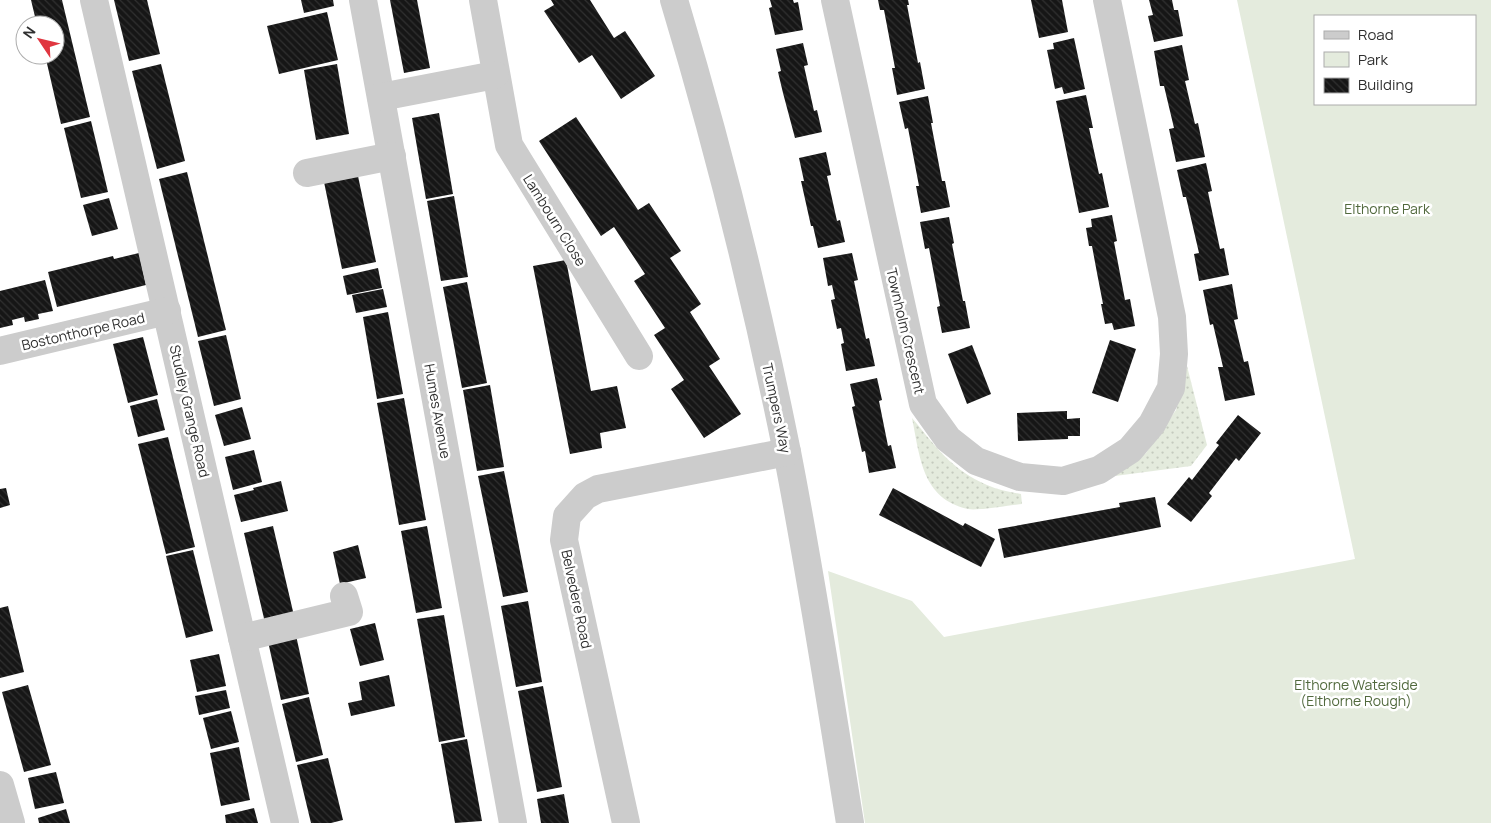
<svg xmlns="http://www.w3.org/2000/svg" width="1491" height="823" viewBox="0 0 1491 823" font-family="Manrope,sans-serif">
	<style>
		.grass { fill: url(#grass-dots) }
		.green { fill: #e4ebdd; fill-rule: evenodd }
		.building { fill: url(#building-back-hatch) }
		.lines { fill: none; stroke-linecap: round; stroke-linejoin: round }
		.minor { stroke: #ccc; stroke-width: 28 }
		.labels { text-anchor: middle; dominant-baseline: central; stroke-width: 5; stroke-linejoin: round; paint-order: stroke }
		.park-label { font-size: 14px; fill: #51693d; stroke: #fff }
		.street-label { font-size: 14px; fill: #2f2f2f; stroke: #fff }
	</style>
	<defs>
		<pattern id="grass-dots" width="8" height="8" patternUnits="userSpaceOnUse" patternTransform="scale(1.25)"><rect width="8" height="8" fill="#e4ebdd"/><path d="M2 2h.1M6 6h.1" fill="none" stroke="#c4cabe" stroke-width="1.8" stroke-linecap="round"/></pattern>
		<pattern id="building-back-hatch" width="6" height="6" patternUnits="userSpaceOnUse" patternTransform="scale(1.25)"><rect width="6" height="6" fill="#161616"/><path d="M-1 5l2 2M0 0l6 6M5-1l2 2" fill="none" stroke="#303030"/></pattern>
	</defs>
	<rect width="100%" height="100%" fill="#fff"/>
	<g class="grass">
		<path d="M1187,366L1207,445L1191,466L1115,476L1146,453L1176,410Z"/>
		<path d="M912,418C936,447 952,470 987,485C998,490 1010,492 1021,494L1022,504C1010,505 977,511 968,509C922,499 920,457 912,418Z"/>
	</g>
	<path class="green" d="M1237,0H1491V823H865L828,571L912,601L944,637L1355,559ZM1475,16V104H1315V16Z"/>
	<g class="building">
		<path d="M31,0H62L90,117L61,124L45,55H55V25H37Z"/>
		<path d="M114,0H147L160,54L129,61Z"/>
		<path d="M301,0H333L334,6L304,13Z"/>
		<path d="M390,0H417L430,68L404,73Z"/>
		<path d="M551,0H590L614,38L625,31L655,76L621,99L592,55L579,63L544,11L554,5Z"/>
		<path d="M770,0H793L794,3L798,2L803,30L775,35L769,8L772,7Z"/>
		<path d="M878,0H908L909,5H907L918,63L920,62L925,89L897,95L892,68H895L884,10H880Z"/>
		<path d="M1031,0H1062L1068,32L1039,38Z"/>
		<path d="M1149,0H1172L1174,10H1178L1183,36L1154,42L1148,16L1153,15Z"/>
		<path d="M327,12L338,60L279,74L267,26Z"/>
		<path d="M1074,38L1085,89L1064,94L1062,87L1055,89L1047,50L1054,49L1053,43Z"/>
		<path d="M803,43L808,65L804,66L814,111L817,110L822,132L795,138L783,93L778,72L781,71L776,49Z"/>
		<path d="M1182,45L1189,80L1185,81L1195,124L1198,123L1205,157L1176,162L1169,129L1174,128L1164,86H1160L1154,51Z"/>
		<path d="M161,64L185,161L157,169L132,71Z"/>
		<path d="M337,64L349,134L316,140L304,70Z"/>
		<path d="M1086,95L1093,128H1089L1099,174L1102,173L1109,207L1079,213L1056,101Z"/>
		<path d="M928,96L933,123H931L942,181H945L950,207L921,213L916,186H919L908,128L905,129L899,102Z"/>
		<path d="M439,113L453,194L426,199L412,118Z"/>
		<path d="M576,117L638,210L649,203L681,251L670,258L701,304L690,312L720,359L709,366L741,414L704,438L671,389L684,380L654,335L665,328L634,281L645,274L614,227L601,236L539,141Z"/>
		<path d="M91,121L108,192L81,198L64,128Z"/>
		<path d="M826,152L831,175L827,176L837,221L840,220L845,242L818,248L813,226H811L801,181H804L799,158Z"/>
		<path d="M1206,163L1212,191L1208,192L1220,249L1224,248L1229,275L1199,281L1194,254L1199,253L1186,197H1183L1177,170Z"/>
		<path d="M187,172L226,330L198,337L159,179Z"/>
		<path d="M358,176L376,262L342,269L324,182Z"/>
		<path d="M454,196L468,277L441,281L427,201Z"/>
		<path d="M109,198L118,229L92,236L83,205Z"/>
		<path d="M1112,215L1117,241L1114,242L1125,300L1130,299L1135,326L1114,330L1112,323L1105,324L1101,304H1103L1097,273L1092,246H1089L1086,228L1092,227L1091,219Z"/>
		<path d="M949,217L954,243L952,244L963,301H965L970,328L942,333L937,307L940,306L929,248L925,249L920,222Z"/>
		<path d="M139,253L146,285L57,307L48,272L113,256L114,259Z"/>
		<path d="M852,253L858,280L854,281L866,339L869,338L875,366L846,371L841,344L844,343L841,328L837,329L831,300L835,299L832,285L828,286L823,258Z"/>
		<path d="M566,260L591,391L617,386L626,428L600,433L602,448L570,454L533,266Z"/>
		<path d="M378,268L382,288L347,295L343,276Z"/>
		<path d="M45,280L53,311L38,314L39,319L25,322L24,317L12,320L13,325L0,328V291Z"/>
		<path d="M467,282L487,383L462,388L443,287Z"/>
		<path d="M1232,284L1238,319L1234,320L1244,362L1248,361L1255,395L1225,401L1218,367H1223L1213,324L1210,325L1203,290Z"/>
		<path d="M383,289L387,307L356,313L352,295Z"/>
		<path d="M388,312L403,394L377,399L363,317Z"/>
		<path d="M226,335L241,399L214,406L198,341Z"/>
		<path d="M143,337L158,395L128,403L113,344Z"/>
		<path d="M1110,340L1136,349L1118,402L1092,393Z"/>
		<path d="M972,345L991,394L967,404L948,354Z"/>
		<path d="M877,378L882,400L879,401L888,446L891,445L896,468L869,473L865,451L862,452L852,407L855,406L850,384Z"/>
		<path d="M490,385L504,467L477,471L463,390Z"/>
		<path d="M404,398L426,520L399,525L377,403Z"/>
		<path d="M157,399L165,430L138,437L130,406Z"/>
		<path d="M242,407L251,439L224,446L215,415Z"/>
		<path d="M1067,411V419L1080,418V436H1068V439L1018,441L1017,413Z"/>
		<path d="M1238,415L1261,433L1239,461L1236,458L1209,493L1212,496L1191,522L1167,504L1189,477L1192,480L1219,445L1216,443Z"/>
		<path d="M168,437L195,547L166,554L138,444Z"/>
		<path d="M254,450L262,482L233,490L225,457Z"/>
		<path d="M504,471L528,592L503,597L478,476Z"/>
		<path d="M281,481L288,511L241,522L234,495L254,490L253,488Z"/>
		<path d="M6,488L10,505L0,508V489Z"/>
		<path d="M893,488L963,526L965,523L995,539L981,567L879,515Z"/>
		<path d="M1155,497L1161,527L1004,558L998,529L1120,507L1119,503Z"/>
		<path d="M273,526L295,620L266,627L244,533Z"/>
		<path d="M427,526L442,608L416,613L401,531Z"/>
		<path d="M358,545L366,578L340,584L333,552Z"/>
		<path d="M193,550L213,631L186,638L166,556Z"/>
		<path d="M528,601L542,682L516,687L501,606Z"/>
		<path d="M8,606L24,672L0,678V608Z"/>
		<path d="M444,615L465,737L439,742L417,619Z"/>
		<path d="M375,623L384,660L360,666L350,629Z"/>
		<path d="M295,631L309,694L281,700L267,637Z"/>
		<path d="M219,654L226,686L197,692L190,660Z"/>
		<path d="M389,675L395,706L351,716L348,703L362,700L359,682Z"/>
		<path d="M28,685L51,765L24,772L2,692Z"/>
		<path d="M543,686L562,787L537,792L518,691Z"/>
		<path d="M226,690L230,708L199,715L195,696Z"/>
		<path d="M309,697L323,755L296,762L282,704Z"/>
		<path d="M231,711L239,742L211,749L203,718Z"/>
		<path d="M467,739L482,821L455,823L441,744Z"/>
		<path d="M239,747L250,800L221,806L210,753Z"/>
		<path d="M328,758L343,820L331,823H311L297,765Z"/>
		<path d="M56,772L64,803L35,809L28,778Z"/>
		<path d="M564,794L569,823H541L537,799Z"/>
		<path d="M254,808L258,823H226L225,815Z"/>
		<path d="M66,809L70,823H39L38,818Z"/>
	</g>
	<g class="lines">
		<g class="minor">
			<path d="M94,0L285,823"/>
			<path d="M363,0L513,823"/>
			<path d="M483,0L509,145L639,356"/>
			<path d="M674,0C719,149 756,299 787,452C811,575 830,699 850,823"/>
			<path d="M835,0L923,404L948,439L976,461L1020,477L1063,481L1099,470L1130,450L1152,424L1171,388L1174,354L1172,317L1107,0"/>
			<path d="M381,97L495,75"/>
			<path d="M307,173L392,156"/>
			<path d="M0,351L167,311"/>
			<path d="M242,638L349,612L344,596"/>
			<path d="M0,785L11,823"/>
			<path d="M626,823L564,540L567,516L585,496L598,489L787,452"/>
		</g>
	</g>
	<g class="labels">
		<g class="park-label">
			<text x="1387" y="208">Elthorne Park</text>
			<text x="1356" y="684">Elthorne Waterside<tspan x="1356" dy="16">(Elthorne Rough)</tspan></text>
		</g>
		<g class="street-label">
			<text transform="translate(555 220) rotate(58)">Lambourn Close</text>
			<text transform="translate(83 331) rotate(-13)">Bostonthorpe Road</text>
			<text transform="translate(906 331) rotate(77)">Townholm Crescent</text>
			<text transform="translate(777 408) rotate(78)">Trumpers Way</text>
			<text transform="translate(190 411) rotate(77)">Studley Grange Road</text>
			<text transform="translate(438 411) rotate(80)">Humes Avenue</text>
			<text transform="translate(577 599) rotate(78)">Belvedere Road</text>
		</g>
	</g>
	<rect x="1314" y="15" width="162" height="90" fill="#ffffff" stroke="#acacac"/>
	<rect x="1324" y="31" width="25" height="8" fill="#cccccc" stroke="#acacac"/>
	<text x="1358" y="40" font-size="15" fill="#2f2f2f">Road</text>
	<rect x="1324" y="52" width="25" height="15" fill="#e4ebdd" stroke="#acacac"/>
	<text x="1358" y="65" font-size="15" fill="#2f2f2f">Park</text>
	<rect x="1324" y="78" width="25" height="15" fill="url(#building-back-hatch)" stroke="#acacac"/>
	<text x="1358" y="90" font-size="15" fill="#2f2f2f">Building</text>
	<g transform="translate(40 40) rotate(305)"><circle r="24" fill="#ffffff" stroke="#acacac"/>
	<path d="M0-4L9 19L0 12L-9 19Z" fill="#e03640"/>
	<text y="-8" font-size="14" font-weight="bold" text-anchor="middle" fill="#2f2f2f">N</text>
	</g>
</svg>
